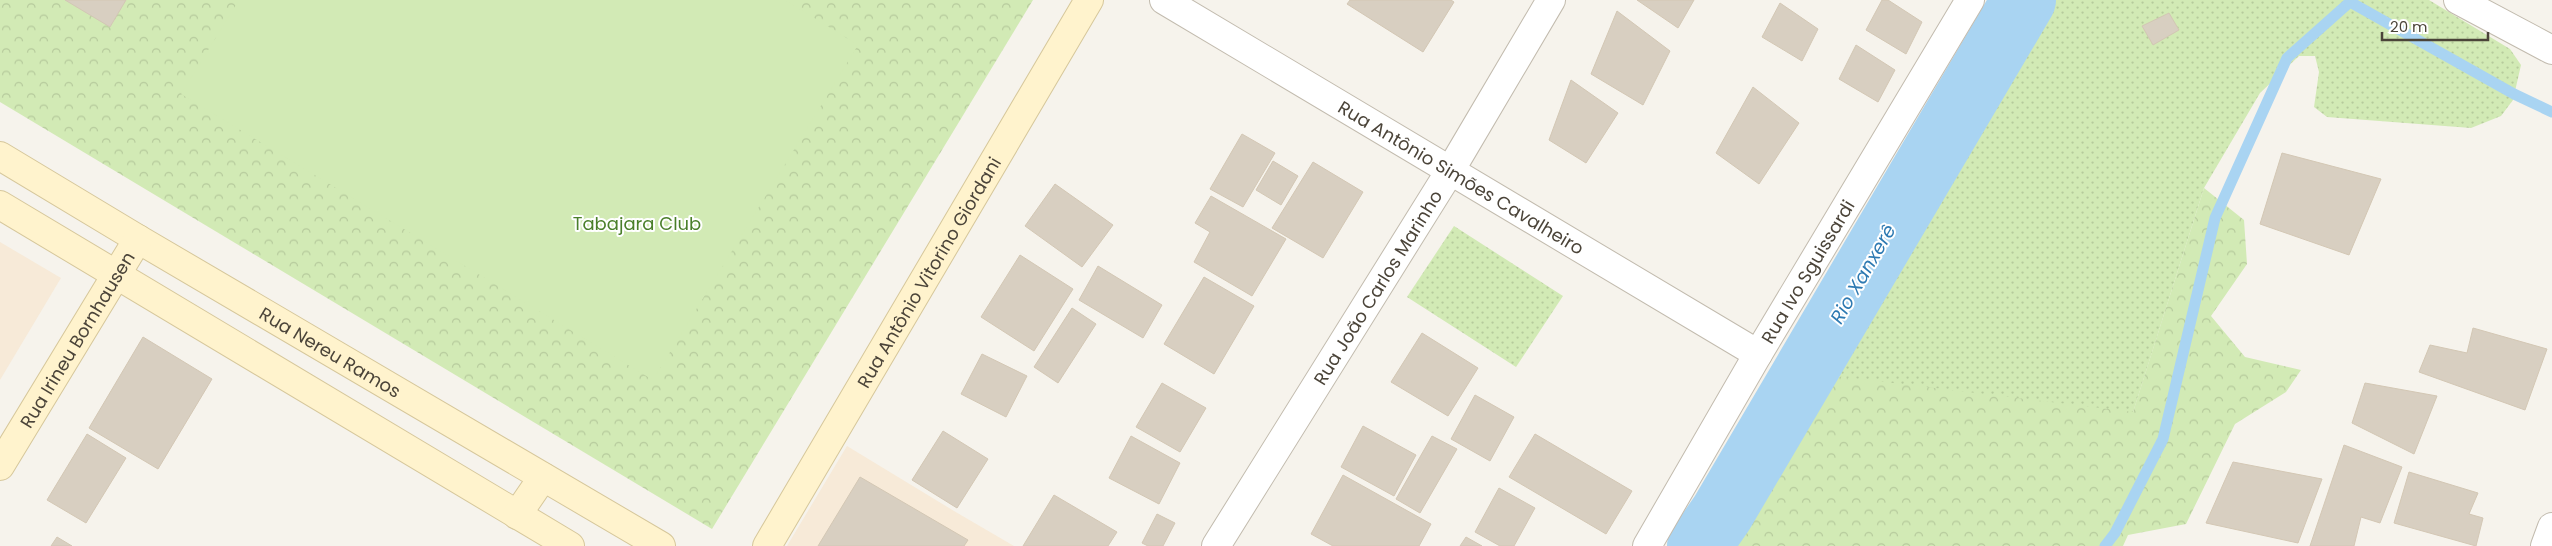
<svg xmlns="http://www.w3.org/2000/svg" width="2552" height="546" viewBox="0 0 2552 546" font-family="Poppins,sans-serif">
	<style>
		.commercial { fill: #f7ead8 }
		.grass { fill: url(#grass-dots) }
		.forest { fill: url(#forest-crowns) }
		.garden { fill: #d2eab5 }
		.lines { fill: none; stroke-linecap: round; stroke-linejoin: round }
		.stream { stroke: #a9d4f2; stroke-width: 11 }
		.river { stroke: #a9d4f2; stroke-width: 64 }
		.building { fill: #d8cfc1; stroke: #d3c7b4 }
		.street-casing { stroke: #c2bbae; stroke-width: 30 }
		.secondary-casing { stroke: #d6c79b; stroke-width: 30 }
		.street { stroke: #fff; stroke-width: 28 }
		.secondary { stroke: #fff3cd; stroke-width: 28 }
		.labels { text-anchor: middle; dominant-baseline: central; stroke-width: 4; stroke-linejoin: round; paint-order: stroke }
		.street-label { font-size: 18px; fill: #4b4439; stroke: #fff }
		.park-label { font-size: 18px; fill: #4a7f2a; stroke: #fff }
		.water-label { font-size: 19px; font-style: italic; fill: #2e7ab2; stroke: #fff }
	</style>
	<defs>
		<pattern id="grass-dots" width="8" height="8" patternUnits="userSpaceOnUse" patternTransform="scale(1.25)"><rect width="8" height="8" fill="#d2eab5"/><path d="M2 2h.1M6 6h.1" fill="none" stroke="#b6ca9c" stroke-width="1.8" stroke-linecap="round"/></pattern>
		<pattern id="forest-crowns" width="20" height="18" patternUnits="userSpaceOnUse" patternTransform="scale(1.25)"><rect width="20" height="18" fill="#d2eab5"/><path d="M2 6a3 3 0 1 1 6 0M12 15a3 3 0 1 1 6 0" fill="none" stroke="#b6ca9c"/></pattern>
	</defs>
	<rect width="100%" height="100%" fill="#f6f3ec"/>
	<g class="commercial">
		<path d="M0,242L61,278L0,380Z"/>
		<path d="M847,446L954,511L1014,546H787Z"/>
	</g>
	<g class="grass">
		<path d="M2047,0H2429L2510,49L2521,65L2513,100L2501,116L2471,128L2327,117L2314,107L2319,72L2315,56H2299L2260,93L2204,188L2129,425L1835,376L1986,118L2030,40Z"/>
		<path d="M1454,226L1563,296L1516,367L1407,297Z"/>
	</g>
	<g class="forest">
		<path d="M0,0H1033L712,529L0,102Z"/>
		<path d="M2204,188L2244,220L2247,264L2211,316L2245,357L2301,370L2286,392L2235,424L2186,524L2128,535L2123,546H1726L1835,376L2133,412Z"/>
	</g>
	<path class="garden" d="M239,0H785L858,45L653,380L181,94Z"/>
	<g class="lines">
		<path class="stream" d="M2105,546L2115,533L2163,439L2215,218L2287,58L2350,2L2514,94L2552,112"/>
		<path class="river" d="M1699,546L1722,513L2024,0"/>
	</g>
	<g class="building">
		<path d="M65,0H126L110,27Z"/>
		<path d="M1350,0H1451L1454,2L1423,52L1347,4Z"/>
		<path d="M1637,0H1694L1678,28Z"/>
		<path d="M1882,0H1888L1922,22L1906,54L1866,30Z"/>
		<path d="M1780,3L1818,29L1802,61L1762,37Z"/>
		<path d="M1617,11L1670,51L1643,105L1591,74Z"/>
		<path d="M2169,13L2179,30L2153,45L2142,26Z"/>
		<path d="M1856,45L1895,70L1878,102L1839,79Z"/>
		<path d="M1571,80L1618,113L1586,163L1549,140Z"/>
		<path d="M1753,87L1799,123L1759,184L1716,153Z"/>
		<path d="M1242,134L1275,153L1243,207L1210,189Z"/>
		<path d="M2282,153L2381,179L2349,255L2260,224Z"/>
		<path d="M1273,161L1298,176L1281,205L1256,190Z"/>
		<path d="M1313,162L1363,192L1323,258L1272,228Z"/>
		<path d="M1055,184L1113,225L1082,267L1025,226Z"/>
		<path d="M1211,196L1286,239L1252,296L1194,262L1210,232L1195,223Z"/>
		<path d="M1020,255L1073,289L1034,351L981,317Z"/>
		<path d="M1098,266L1162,305L1143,338L1079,300Z"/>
		<path d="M1204,277L1254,306L1214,374L1164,344Z"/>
		<path d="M1072,308L1096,324L1058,383L1034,367Z"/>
		<path d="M2473,328L2547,349L2525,410L2419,372L2430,345L2467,353Z"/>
		<path d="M1422,333L1478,368L1448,416L1391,382Z"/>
		<path d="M143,337L212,379L158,469L89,428Z"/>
		<path d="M982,354L1027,376L1006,417L961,394Z"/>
		<path d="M1162,383L1206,408L1180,452L1136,427Z"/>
		<path d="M2365,383L2437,396L2414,454L2352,423Z"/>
		<path d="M1475,395L1514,417L1490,461L1451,439Z"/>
		<path d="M1363,426L1416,455L1394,496L1341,467Z"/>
		<path d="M943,431L988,459L957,508L912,480Z"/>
		<path d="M87,434L126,458L86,523L47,500Z"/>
		<path d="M1535,434L1632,491L1606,534L1509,477Z"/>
		<path d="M1131,436L1180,463L1159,504L1109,478Z"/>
		<path d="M1432,436L1457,449L1420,513L1396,499Z"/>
		<path d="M2344,445L2402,467L2380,523L2361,517L2354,546H2310Z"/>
		<path d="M2233,462L2322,479L2298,543L2206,523Z"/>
		<path d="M2409,472L2478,493L2469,514L2483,518L2476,546L2394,523Z"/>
		<path d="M1343,475L1431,524L1419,546H1333L1311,534Z"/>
		<path d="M860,477L968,540L964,546H818Z"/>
		<path d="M1499,488L1535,508L1514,546H1500L1475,532Z"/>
		<path d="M1054,495L1117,532L1108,546H1023Z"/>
		<path d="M1157,514L1175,523L1163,546H1148L1142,543Z"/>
		<path d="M57,537L72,546H51Z"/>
		<path d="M1466,537L1482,546H1460Z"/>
	</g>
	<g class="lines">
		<defs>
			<g id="street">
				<path id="s1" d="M1164,0L1758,354"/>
				<path d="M2458,0L2552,50"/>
				<path id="s2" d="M1216,546L1450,171L1551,0"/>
				<path id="s3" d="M1647,546L1758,354L1970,0"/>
				<path d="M2545,546L2552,527"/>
			</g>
			<g id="secondary">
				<path id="s4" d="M0,156L138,239L661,546"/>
				<path d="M0,205L570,546"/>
				<path id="s5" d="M0,466L138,239"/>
				<path d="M517,515L543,477"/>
				<path id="s6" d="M767,546L1089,0"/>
			</g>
		</defs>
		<use href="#street" class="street-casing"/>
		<use href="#secondary" class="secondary-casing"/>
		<use href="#street" class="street"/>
		<use href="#secondary" class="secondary"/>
	</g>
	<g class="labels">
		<g class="street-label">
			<text stroke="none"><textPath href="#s1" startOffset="346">Rua Antônio Simões Cavalheiro</textPath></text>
			<text stroke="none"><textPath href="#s3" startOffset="318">Rua Ivo Sguissardi</textPath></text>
			<text stroke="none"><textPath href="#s6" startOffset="318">Rua Antônio Vitorino Giordani</textPath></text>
			<text stroke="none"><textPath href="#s2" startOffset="305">Rua João Carlos Marinho</textPath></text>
			<text stroke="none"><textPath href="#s5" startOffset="148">Rua Irineu Bornhausen</textPath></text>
			<text stroke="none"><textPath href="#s4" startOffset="384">Rua Nereu Ramos</textPath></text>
		</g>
		<g class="park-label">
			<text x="637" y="223">Tabajara Club</text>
		</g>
		<g class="water-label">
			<text transform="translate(1863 274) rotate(-60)">Rio Xanxerê</text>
		</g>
	</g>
	<path d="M2382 32v8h106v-8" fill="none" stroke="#4b4439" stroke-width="2.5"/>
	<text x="2390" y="32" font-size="15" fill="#4b4439" stroke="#ffffff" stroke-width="4" paint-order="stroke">20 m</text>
</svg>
